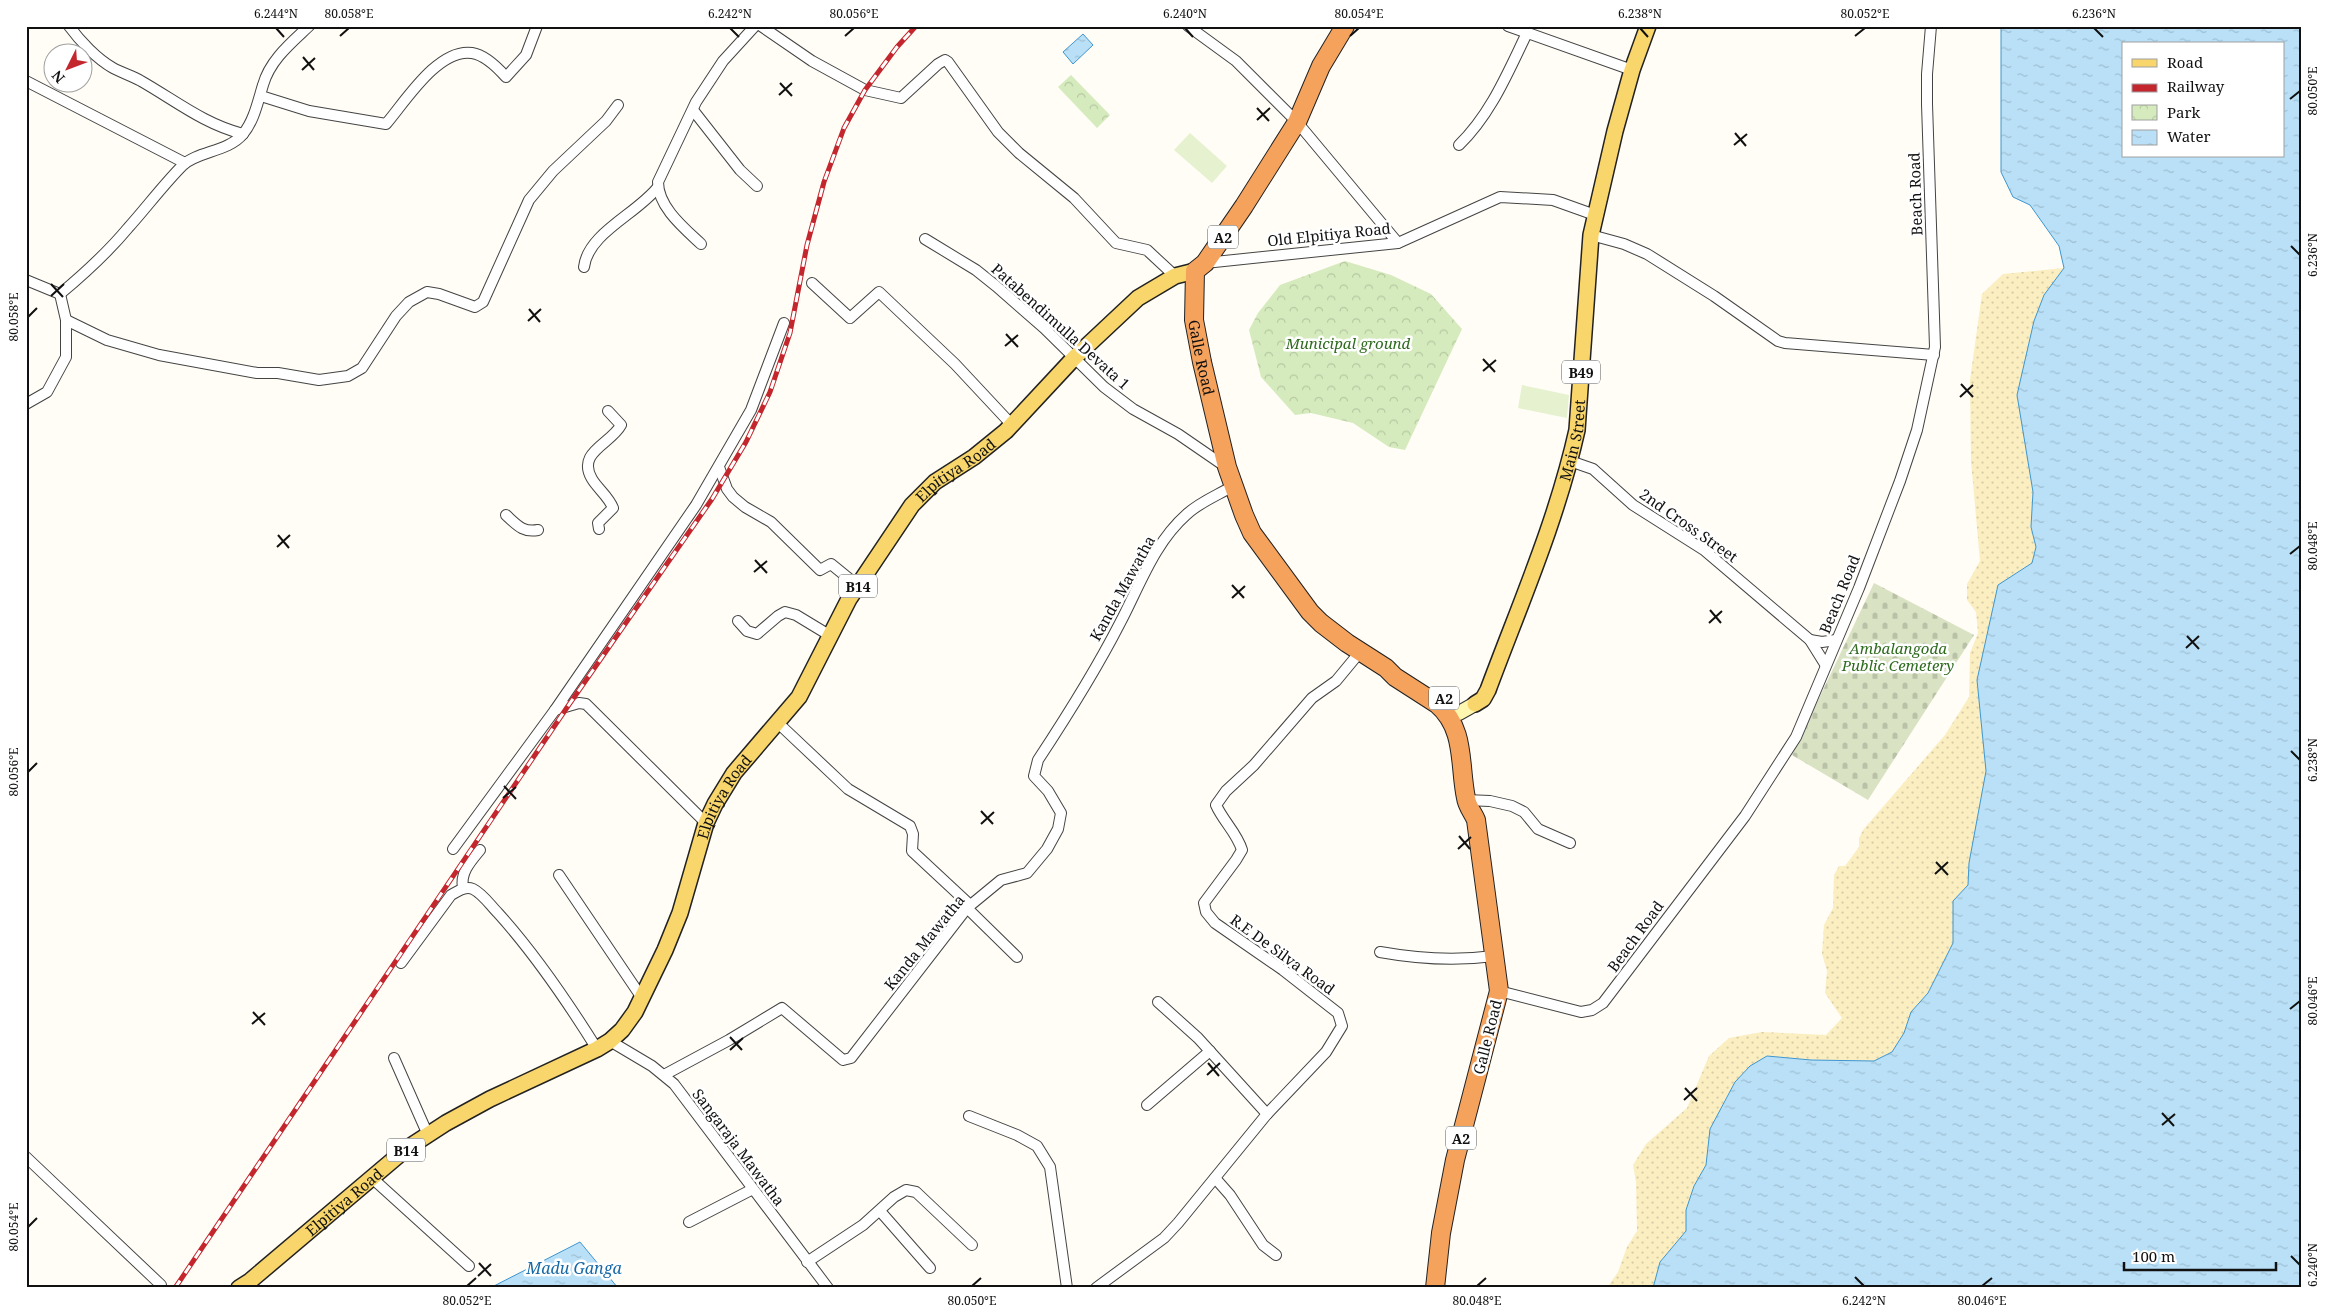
<svg xmlns="http://www.w3.org/2000/svg" width="2327" height="1314" viewBox="0 0 2327 1314" font-family="'Noto Serif',serif">
	<style>
		.sand { fill: url(#sand-dots) }
		.cemetery { fill: url(#cemetery-stones) }
		.park { fill: url(#park-crowns) }
		.pitch { fill: #e6f2cf }
		.water { fill: url(#water-ripples); stroke: #3f96cf; fill-rule: evenodd }
		.lines { fill: none; stroke-linecap: round; stroke-linejoin: round }
		.street-casing { stroke: #444; stroke-width: 12 }
		.secondary-casing { stroke: #333; stroke-width: 16 }
		.primary-casing { stroke: #222; stroke-width: 18 }
		.highway-casing { stroke: #222; stroke-width: 20 }
		.street { stroke: #fff; stroke-width: 10 }
		.secondary { stroke: #fff6b0; stroke-width: 14 }
		.primary { stroke: #f9d66b; stroke-width: 15 }
		.highway { stroke: #f5a25d; stroke-width: 18 }
		.rail-casing { stroke: #c4262e; stroke-width: 5 }
		.rail { stroke: #fff; stroke-width: 3; stroke-dasharray: 9; stroke-linecap: butt }
		.ticks { fill: none; stroke: #111; stroke-width: 2 }
		.labels { text-anchor: middle; dominant-baseline: central; stroke-width: 5; stroke-linejoin: round; paint-order: stroke }
		.shield { fill: #fff; stroke: #585858; stroke-width: 1 }
		.shield-label { font-size: 14px; font-weight: bold; fill: #111 }
		.street-label { font-size: 15px; fill: #111; stroke: #fff }
		.park-label { font-size: 15px; font-style: italic; fill: #2f6b1f; stroke: #fff }
		.water-label { font-size: 16px; font-style: italic; fill: #1768a6; stroke: #fff }
		.neatline { fill: none; stroke: #111; stroke-width: 2 }
		.ticks-label { font-size: 12px; text-anchor: middle; fill: #111 }
	</style>
	<defs>
		<pattern id="sand-dots" width="8" height="8" patternUnits="userSpaceOnUse" patternTransform="scale(1.25)"><rect width="8" height="8" fill="#fbeec1"/><path d="M2 2h.1M6 6h.1" fill="none" stroke="#d6cba5" stroke-width="1.8" stroke-linecap="round"/></pattern>
		<pattern id="cemetery-stones" width="16" height="16" patternUnits="userSpaceOnUse" patternTransform="scale(1.25)"><rect width="16" height="16" fill="#d9e3c4"/><path d="M2 7V4a2 2 0 0 1 4 0v3zM10 15v-3a2 2 0 0 1 4 0v3z" fill="#b9c2a7"/></pattern>
		<pattern id="park-crowns" width="20" height="18" patternUnits="userSpaceOnUse" patternTransform="scale(1.25)"><rect width="20" height="18" fill="#d5ebbd"/><path d="M2 6a3 3 0 1 1 6 0M12 15a3 3 0 1 1 6 0" fill="none" stroke="#b6c8a1"/></pattern>
		<pattern id="water-ripples" width="26" height="14" patternUnits="userSpaceOnUse" patternTransform="scale(1.25)"><rect width="26" height="14" fill="#b9e0f7"/><path d="M2 4q2-2 4 0t4 0M15 11q2-2 4 0t4 0" fill="none" stroke="#9ebfd3"/></pattern>
	</defs>
	<rect width="100%" height="100%" fill="#fffdf5"/>
	<path class="sand" d="M2064,268C2042,297 2036,308 2030,345L2033,492L2031,527L2036,547L2033,563L1998,585L1977,680L1986,771L1969,863L1968,885L1953,901V943L1928,993L1911,1012L1904,1033L1892,1052L1874,1061L1811,1060L1767,1056L1735,1082L1724,1101L1708,1143L1706,1165L1694,1186L1686,1210V1231L1660,1262L1653,1288H1607L1618,1272L1627,1247L1637,1231L1636,1182L1633,1165L1646,1144L1687,1108L1709,1056L1729,1038L1762,1032L1826,1035L1842,1018L1825,993L1827,971L1822,954L1824,925L1833,908L1834,875L1839,866H1845L1859,847V838L1863,830L1945,735L1969,697L1970,653L1978,633L1976,612L1967,600V584L1980,561L1971,461L1970,380L1982,294L2003,274Z"/>
	<path class="cemetery" d="M1874,583L1974,635L1868,800L1792,755Z"/>
	<g class="park">
		<path d="M1071,75L1110,115L1097,128L1058,87Z"/>
		<path d="M1345,261L1391,275L1431,294L1462,329L1405,450L1389,447L1353,423L1311,413L1295,415L1261,377L1249,330L1258,313L1280,285Z"/>
	</g>
	<g class="pitch">
		<path d="M1190,133L1227,166L1212,183L1174,150Z"/>
		<path d="M1522,385L1569,395L1567,418L1518,408Z"/>
	</g>
	<g class="water">
		<path d="M2001,26H2301V1288H1653L1660,1262L1686,1231V1210L1694,1186L1706,1165L1710,1129L1735,1082L1750,1066L1767,1056L1811,1060L1874,1061L1892,1052L1904,1033L1911,1012L1928,993L1953,943V901L1968,885L1969,863L1986,771L1977,680L1998,585L2032,563L2036,547L2031,527L2033,492L2017,395L2034,321L2044,295L2064,268L2059,246L2030,205L2013,197L2001,172ZM2123,44H2283V156H2123Z"/>
		<path d="M1083,34L1093,45L1073,64L1063,52Z"/>
		<path d="M580,1242L618,1288H490Z"/>
	</g>
	<g class="lines">
		<defs>
			<g id="street">
				<path d="M69,26C80,41 97,59 113,68C122,73 133,76 141,81C176,101 204,124 243,134"/>
				<path d="M761,26L812,61L865,90L901,98L938,64L945,60L948,62L998,132L1019,153L1074,198L1116,243L1147,250L1175,276"/>
				<path d="M1188,26L1236,61L1297,122L1398,243"/>
				<path d="M1508,26L1632,70"/>
				<path d="M26,81L185,163"/>
				<path d="M261,96L309,111L386,124C405,102 438,48 472,53C485,55 498,68 506,77L526,55L537,26"/>
				<path d="M693,110L740,170L757,186"/>
				<path d="M1459,145C1491,114 1508,72 1527,33"/>
				<path d="M1591,235L1624,244L1647,254L1714,296L1778,341L1785,343L1934,355"/>
				<path d="M925,239L976,270L996,286L1044,328L1104,387L1133,409L1178,434L1226,467"/>
				<path d="M701,244C684,228 658,207 658,182L696,102L723,61L755,26"/>
				<path d="M1205,263L1398,243L1500,197L1553,200L1595,215"/>
				<path d="M584,267C588,233 637,214 658,187"/>
				<path d="M26,280L60,294C84,274 108,252 128,228C147,207 163,185 183,165C198,151 228,152 243,134C254,121 258,101 263,85C270,60 291,43 309,26"/>
				<path d="M812,283L850,318L879,292L955,364L1012,425"/>
				<path d="M66,320L107,340L159,355L257,373H278L319,380L348,376L362,368L396,316L409,302L427,292L439,294L475,307L483,302L529,200L553,171L606,121L618,105"/>
				<path d="M26,404L47,392L66,357V320L60,294"/>
				<path d="M1570,461L1593,469L1633,505L1704,550L1810,640L1825,664"/>
				<path d="M719,467L727,489L733,497L745,507L771,522L820,570L831,564L858,586"/>
				<path d="M506,515C517,525 523,533 538,530"/>
				<path d="M599,529L598,523L613,508C609,497 598,489 592,479C576,452 611,444 621,425L608,411"/>
				<path d="M738,621L747,631L757,634L778,616L785,612L796,615L829,635"/>
				<path d="M1810,640L1822,642L1836,640"/>
				<path d="M555,710L579,703L586,704L706,823"/>
				<path d="M777,722L848,789L910,826L913,834L912,851L970,905"/>
				<path d="M1466,800L1490,801L1512,806L1524,812L1538,829L1570,843"/>
				<path d="M453,849L555,710L696,505L751,410L784,323"/>
				<path d="M559,875L642,998"/>
				<path d="M463,888C460,873 470,862 480,850"/>
				<path d="M967,908L1017,957"/>
				<path d="M1380,952C1419,959 1456,961 1494,956"/>
				<path d="M401,963L451,895C458,891 465,886 473,889C483,894 490,905 498,913C536,955 567,1001 597,1049"/>
				<path d="M1499,991L1581,1012L1592,1010L1603,1003L1745,816L1796,737L1859,588L1900,481L1917,430L1935,347L1927,104V74L1931,26"/>
				<path d="M1158,1002L1198,1038L1267,1114"/>
				<path d="M610,1041L652,1066L674,1084L828,1288"/>
				<path d="M394,1058L428,1135"/>
				<path d="M664,1075L729,1040L782,1008L843,1060L851,1058L967,908L1001,880L1027,873L1047,849L1058,829L1061,813L1048,791L1034,776L1038,760C1067,716 1096,670 1120,623C1140,585 1154,543 1187,514C1200,502 1218,495 1233,486"/>
				<path d="M1147,1105L1210,1051"/>
				<path d="M969,1116L1017,1135L1037,1146L1050,1167L1067,1288"/>
				<path d="M26,1157L161,1285"/>
				<path d="M372,1178L469,1266"/>
				<path d="M1215,1178L1230,1195L1263,1245L1276,1255"/>
				<path d="M880,1211L930,1268"/>
				<path d="M689,1222L751,1190"/>
				<path d="M807,1262L863,1225L894,1197L906,1190L916,1192L972,1245"/>
				<path d="M1096,1288L1164,1238L1178,1223L1267,1114L1326,1052L1342,1026L1338,1013L1283,970L1215,923L1206,912L1204,903L1236,860L1242,850C1237,833 1223,821 1216,805L1226,791L1254,765L1312,698L1336,681L1360,652"/>
			</g>
			<path id="secondary" d="M1459,713L1475,704"/>
			<g id="primary">
				<path id="s1" d="M1475,704L1483,699L1488,690C1520,604 1557,520 1577,430L1591,235L1615,131L1632,70L1648,26"/>
				<path id="s2" d="M239,1288L250,1281L406,1149L446,1123L490,1099L597,1049L610,1041L622,1030L635,1012L665,950L680,913L706,823L715,804L734,773L799,697L849,599L912,505L935,482L974,457L1006,431L1074,358L1138,298L1175,276L1195,271"/>
			</g>
			<g id="highway">
				<path id="s3" d="M1345,26L1321,66L1297,122L1244,206L1205,263L1195,271L1194,320L1202,362L1227,467L1244,515L1252,533L1310,612L1321,623L1347,643L1386,668L1395,677L1437,704C1466,729 1459,765 1466,798C1467,806 1473,813 1476,820L1499,991L1455,1160L1441,1233L1435,1288"/>
			</g>
		</defs>
		<use href="#street" class="street-casing"/>
		<use href="#secondary" class="secondary-casing"/>
		<use href="#primary" class="primary-casing"/>
		<use href="#highway" class="highway-casing"/>
		<use href="#street" class="street"/>
		<use href="#secondary" class="secondary"/>
		<use href="#primary" class="primary"/>
		<use href="#highway" class="highway"/>
		<defs>
			<path id="rail" d="M175,1288L568,706L712,499L746,442L770,392L790,333L807,245L824,182L844,128L865,90L897,47L916,26"/>
		</defs>
		<use href="#rail" class="rail-casing"/>
		<use href="#rail" class="rail"/>
	</g>
	<path class="ticks" d="M276,28L284,37M730,28L739,37M1185,28L1193,37M1640,28L1648,37M2094,28L2103,37M340,36L349,28M845,36L854,28M1350,36L1359,28M1855,36L1865,28M303,57L314,70M302,70L315,58M780,83L792,96M779,95L792,83M2290,99L2300,91M1257,108L1269,121M1257,120L1270,108M1735,133L1746,146M1734,145L1747,134M2291,246L2300,255M51,284L63,297M51,296L64,284M529,309L540,322M28,317L37,308M528,321L541,309M1006,334L1018,347M1005,346L1018,335M1483,359L1495,372M1483,371L1496,360M1961,384L1973,397M1960,397L1973,385M278,535L289,548M277,547L290,535M2290,554L2300,546M755,560L767,573M754,572L767,561M1232,585L1244,598M1232,598L1245,586M1710,610L1721,623M1709,623L1722,611M2187,636L2199,649M2186,648L2199,636M2291,751L2300,760M28,772L37,763M504,786L516,799M503,798L516,787M981,811L993,824M981,824L994,812M1459,836L1470,849M1458,849L1471,837M1936,862L1948,875M1935,874L1948,862M2290,1009L2300,1001M253,1012L265,1025M252,1024L265,1013M730,1037L742,1050M730,1050L743,1038M1208,1063L1219,1076M1207,1075L1220,1063M1685,1088L1697,1101M1684,1100L1697,1088M2162,1113L2174,1126M2162,1125L2175,1114M28,1227L37,1218M2291,1256L2300,1265M479,1263L491,1276M478,1276L491,1264M1855,1277L1864,1286M467,1286L476,1278M972,1286L981,1278M1477,1286L1486,1278M1982,1286L1992,1278"/>
	<g class="labels">
		<g class="shield">
			<rect x="1208" y="225.5" width="30" height="23" rx="4"/>
			<rect x="1562" y="360.5" width="38" height="23" rx="4"/>
			<rect x="839" y="574.5" width="38" height="23" rx="4"/>
			<rect x="1429" y="686.5" width="30" height="23" rx="4"/>
			<rect x="1446" y="1126.5" width="30" height="23" rx="4"/>
			<rect x="387" y="1138.5" width="38" height="23" rx="4"/>
		</g>
		<g class="shield-label">
			<text x="1223" y="237">A2</text>
			<text x="1581" y="372">B49</text>
			<text x="858" y="586">B14</text>
			<text x="1444" y="698">A2</text>
			<text x="1461" y="1138">A2</text>
			<text x="406" y="1150">B14</text>
		</g>
		<g class="street-label">
			<text transform="translate(1915 194) rotate(-92)">Beach Road</text>
			<text transform="translate(1329 234) rotate(-6)">Old Elpitiya Road</text>
			<text transform="translate(1061 326) rotate(42)">Patabendimulla Devata 1</text>
			<text stroke="none"><textPath href="#s3" startOffset="376">Galle Road</textPath></text>
			<text stroke="none"><textPath href="#s1" startOffset="284">Main Street</textPath></text>
			<text stroke="none"><textPath href="#s2" startOffset="1126">Elpitiya Road</textPath></text>
			<text transform="translate(1689 525) rotate(35)">2nd Cross Street</text>
			<text transform="translate(1122 588) rotate(-61)">Kanda Mawatha</text>
			<text transform="translate(1839 594) rotate(-68)">Beach Road</text>
			<text stroke="none"><textPath href="#s2" startOffset="721">Elpitiya Road</textPath></text>
			<text transform="translate(1635 936) rotate(-54)">Beach Road</text>
			<text transform="translate(924 942) rotate(-51)">Kanda Mawatha</text>
			<text transform="translate(1283 954) rotate(36)">R.E De Silva Road</text>
			<text transform="translate(1487 1037) rotate(-76)">Galle Road</text>
			<text transform="translate(739 1147) rotate(53)">Sangaraja Mawatha</text>
			<text stroke="none"><textPath href="#s2" startOffset="136">Elpitiya Road</textPath></text>
		</g>
		<g class="park-label">
			<text x="1348" y="343">Municipal ground</text>
			<text x="1898" y="648">Ambalangoda<tspan x="1898" dy="17">Public Cemetery</tspan></text>
		</g>
		<g class="water-label">
			<text x="574" y="1268">Madu Ganga</text>
		</g>
	</g>
	<rect width="2327" height="1314" fill="none" stroke="#ffffff" stroke-width="55"/>
	<rect x="2122" y="42" width="162" height="115" fill="#ffffff" stroke="#a0a0a0"/>
	<rect x="2132" y="59" width="25" height="8" fill="#f9d66b" stroke="#a0a0a0"/>
	<text x="2167" y="68" font-size="15" fill="#111111">Road</text>
	<rect x="2132" y="84" width="25" height="8" fill="#c4262e" stroke="#a0a0a0"/>
	<text x="2167" y="92" font-size="15" fill="#111111">Railway</text>
	<rect x="2132" y="105" width="25" height="15" fill="url(#park-crowns)" stroke="#a0a0a0"/>
	<text x="2167" y="118" font-size="15" fill="#111111">Park</text>
	<rect x="2132" y="130" width="25" height="15" fill="url(#water-ripples)" stroke="#a0a0a0"/>
	<text x="2167" y="142" font-size="15" fill="#111111">Water</text>
	<g transform="translate(68 68) rotate(228)"><circle r="24" fill="#ffffff" stroke="#a0a0a0"/>
	<path d="M0-4L9 19L0 12L-9 19Z" fill="#c4262e"/>
	<text y="-8" font-size="14" font-weight="bold" text-anchor="middle" fill="#111111">N</text>
	</g>
	<path d="M2124 1262v8h152v-8" fill="none" stroke="#111111" stroke-width="2.5"/>
	<text x="2132" y="1262" font-size="15" fill="#111111" stroke="#ffffff" stroke-width="4" paint-order="stroke">100 m</text>
	<rect x="28" y="28" width="2272" height="1258" class="neatline"/>
	<g class="ticks-label">
		<text x="276" y="18">6.244°N</text>
		<text x="349" y="18">80.058°E</text>
		<text x="730" y="18">6.242°N</text>
		<text x="854" y="18">80.056°E</text>
		<text x="1185" y="18">6.240°N</text>
		<text x="1359" y="18">80.054°E</text>
		<text x="1640" y="18">6.238°N</text>
		<text x="1865" y="18">80.052°E</text>
		<text x="2094" y="18">6.236°N</text>
		<text transform="translate(2313 91) rotate(-90)" y="4">80.050°E</text>
		<text transform="translate(2313 255) rotate(-90)" y="4">6.236°N</text>
		<text transform="translate(14 317) rotate(-90)" y="4">80.058°E</text>
		<text transform="translate(2313 546) rotate(-90)" y="4">80.048°E</text>
		<text transform="translate(2313 760) rotate(-90)" y="4">6.238°N</text>
		<text transform="translate(14 772) rotate(-90)" y="4">80.056°E</text>
		<text transform="translate(2313 1001) rotate(-90)" y="4">80.046°E</text>
		<text transform="translate(14 1227) rotate(-90)" y="4">80.054°E</text>
		<text transform="translate(2313 1265) rotate(-90)" y="4">6.240°N</text>
		<text x="467" y="1305">80.052°E</text>
		<text x="972" y="1305">80.050°E</text>
		<text x="1477" y="1305">80.048°E</text>
		<text x="1864" y="1305">6.242°N</text>
		<text x="1982" y="1305">80.046°E</text>
	</g>
</svg>
